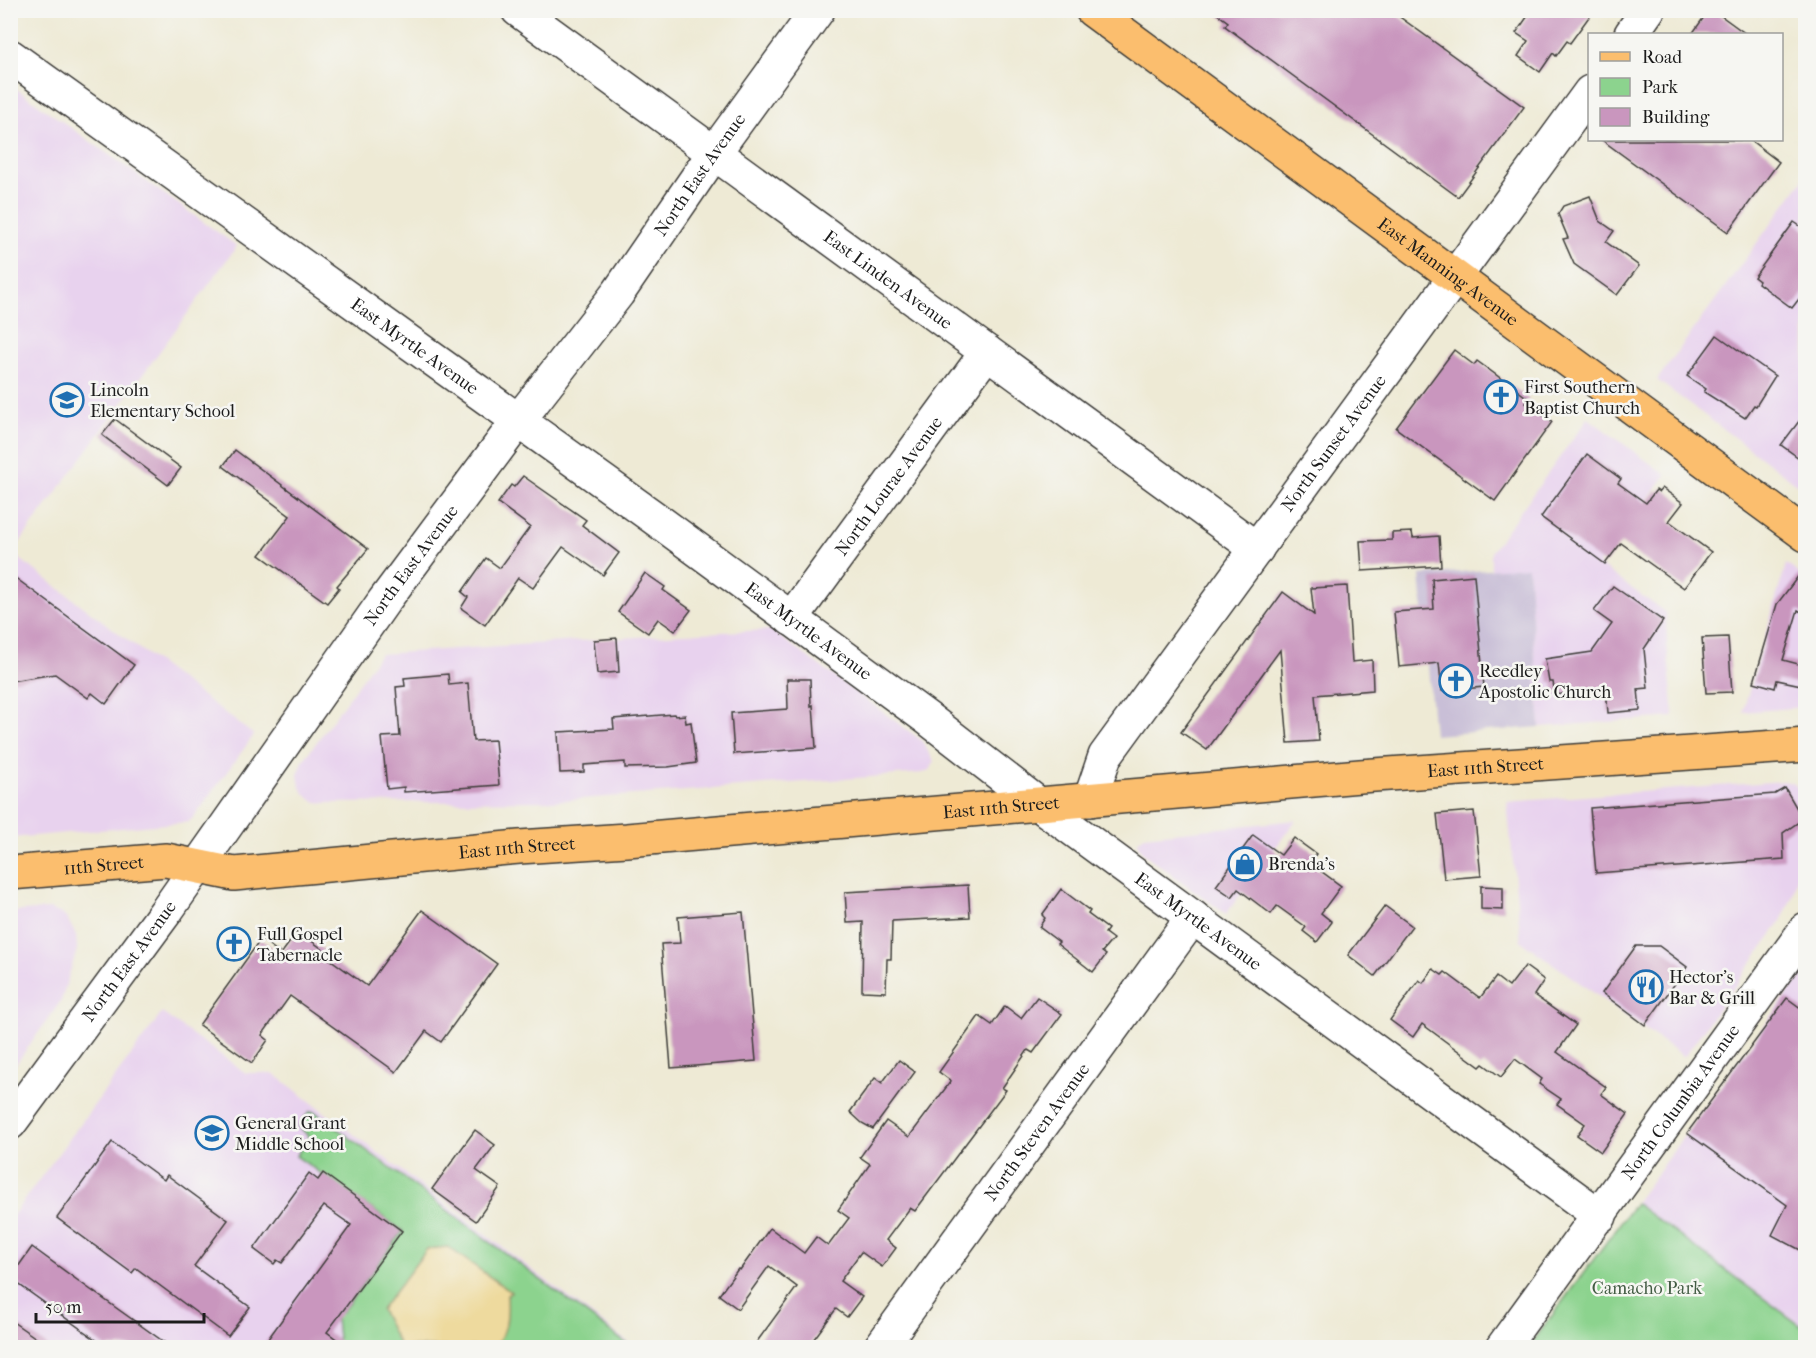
<svg xmlns="http://www.w3.org/2000/svg" width="1816" height="1358" viewBox="0 0 1816 1358" font-family="'IM FELL French Canon',serif">
	<style>
		.built { fill: #e8d2ee }
		.industrial { fill: #c9bfd7 }
		.green { fill: #8cd38e; stroke: #547855; stroke-width: 1.5 }
		.sand { fill: #eeda9e; stroke: #857b5d; stroke-width: 1.5 }
		.building { fill: #c996be }
		.lines { fill: none; stroke-linecap: round; stroke-linejoin: round }
		.minor-casing { stroke: #3c3b38; stroke-width: 36 }
		.major-casing { stroke: #3c3b38; stroke-width: 36 }
		.minor { stroke: #fff; stroke-width: 33 }
		.major { stroke: #fbbe6e; stroke-width: 33 }
		.labels { text-anchor: middle; dominant-baseline: central; stroke-width: 5; stroke-linejoin: round; paint-order: stroke }
		.street-label { font-size: 18px; fill: #1c1c1c; stroke: #f6f6f2 }
		.poi-label { font-size: 18px; fill: #1c1c1c; stroke: #f6f6f2; text-anchor: start }
		.park-label { font-size: 18px; fill: #435c44; stroke: #f6f6f2 }
	</style>
	<rect width="100%" height="100%" fill="#f6f6f2"/>
	<filter id="ink" filterUnits="userSpaceOnUse"><feTurbulence type="fractalNoise" baseFrequency=".0167" numOctaves="2"/><feDisplacementMap in="SourceGraphic" scale="12" xChannelSelector="R" yChannelSelector="G"/><feConvolveMatrix kernelMatrix="1 2 1 2 8 2 1 2 1" color-interpolation-filters="sRGB"/></filter>
	<filter id="wash" filterUnits="userSpaceOnUse"><feTurbulence type="fractalNoise" baseFrequency=".008" numOctaves="4" result="noise"/><feDisplacementMap in="SourceGraphic" scale="24" xChannelSelector="R" yChannelSelector="G"/><feGaussianBlur stdDeviation="1.35" result="paint"/><feColorMatrix in="noise" values="0 0 0 0 0 0 0 0 0 0 0 0 0 0 0 0 0 1.4 0 .05"/><feComposite in="paint" operator="in"/></filter>
	<g filter="url(#wash)">
		<rect width="100%" height="100%" fill="#eeead5"/>
		<g class="built">
			<path d="M11,85L237,246L12,553L254,735L193,818L188,822L11,838Z"/>
			<path d="M1805,177V490L1657,380Z"/>
			<path d="M1588,418L1666,475L1598,564L1666,613L1667,643L1674,717L1540,727L1528,568L1491,570V552Z"/>
			<path d="M1786,564L1805,578V707L1743,712Z"/>
			<path d="M771,630L921,740L934,761L931,769L923,773L554,801L322,803L313,801L306,795L300,787L298,775L303,761L380,654L699,633Z"/>
			<path d="M1784,781L1793,783L1799,789L1805,822L1800,867L1792,898L1780,923L1684,1057L1521,941L1507,802Z"/>
			<path d="M1296,820L1226,914L1143,853L1138,845V841L1144,836Z"/>
			<path d="M49,909L62,914L67,919L76,935L77,949L61,1001L11,1071V912Z"/>
			<path d="M1805,970V1329L1635,1203Z"/>
			<path d="M162,1013L246,1073H273L634,1347L11,1348V1218Z"/>
		</g>
		<path class="industrial" d="M1528,567L1540,727L1434,735L1420,575Z"/>
		<g class="green">
			<path d="M309,1112H315L631,1347H331L338,1338L336,1319L330,1314L342,1312L403,1231L296,1156L309,1137L299,1126Z"/>
			<path d="M1635,1203L1805,1329V1347H1529Z"/>
		</g>
		<path class="sand" d="M448,1247L511,1292L507,1295C508,1314 508,1333 494,1347H400L381,1310L427,1249Z"/>
		<g id="blocks">
			<g class="building">
				<path d="M1212,10H1390L1524,107L1458,197L1225,26L1228,22Z"/>
				<path d="M1532,10H1594L1570,43L1567,41L1556,56L1553,53L1540,72L1518,56L1528,41L1516,33Z"/>
				<path d="M1709,10H1713L1746,34H1692Z"/>
				<path d="M1602,140H1750L1779,162L1728,232Z"/>
				<path d="M1590,196L1600,221L1614,231L1606,242L1639,266L1617,295L1574,264L1563,239L1568,238L1558,214L1563,206Z"/>
				<path d="M1794,222L1806,230V290L1792,308L1758,283L1759,281L1754,277Z"/>
				<path d="M1717,335L1775,376L1756,406L1754,405L1745,418L1704,392L1706,389L1687,376Z"/>
				<path d="M1454,350L1474,365L1477,361L1529,399L1526,403L1552,422L1495,501L1396,428Z"/>
				<path d="M1806,412V463L1781,445Z"/>
				<path d="M115,419L181,468L168,485L102,435Z"/>
				<path d="M235,450L368,549L337,586L339,588L327,603L260,555L290,516L223,466Z"/>
				<path d="M1587,454L1621,479L1618,483L1646,503L1656,490L1659,492L1662,488L1683,503L1669,521L1711,552L1684,588L1621,543L1605,564L1541,517Z"/>
				<path d="M523,476L586,520L582,525L619,553L603,575L563,547L533,588L518,578L485,625L461,608L468,597L462,592L486,558L500,568L530,527L498,503L511,485L514,487Z"/>
				<path d="M1412,532L1413,538L1439,536L1441,566L1362,571L1360,541L1392,540V533Z"/>
				<path d="M1806,566V615L1798,610L1783,660L1806,666V686L1777,680L1775,688L1754,682L1777,604Z"/>
				<path d="M645,573L665,587L663,590L691,610L675,631L658,619L648,633L618,612Z"/>
				<path d="M10,574L134,665L106,704L92,693L88,698L55,674L10,681Z"/>
				<path d="M1474,575L1484,687L1442,691L1439,663L1399,667L1394,612L1434,609L1432,579Z"/>
				<path d="M1347,586L1352,662L1372,660L1373,690L1315,695L1319,741L1288,743L1280,650L1207,750L1181,732L1283,592L1314,615L1311,588Z"/>
				<path d="M1613,586L1663,621L1644,649L1648,688L1638,689L1640,710L1608,713L1606,688L1555,695L1553,682H1549L1545,659L1592,652L1612,624L1594,611Z"/>
				<path d="M1728,637L1732,692L1706,693L1702,638Z"/>
				<path d="M617,638L619,672L597,674L594,640Z"/>
				<path d="M448,674L449,685L468,683L473,741L495,740L499,785L404,792V787L387,789L382,737L400,736L396,687L405,686L404,678Z"/>
				<path d="M787,679H810L811,706L813,705L816,748L734,754L731,713L788,709Z"/>
				<path d="M674,714L675,716L685,715L686,723L691,722L696,763L668,767L625,768V762L584,765V772L560,773L558,732L614,729L613,719Z"/>
				<path d="M1785,788L1803,819L1783,833L1784,859L1596,873L1590,808L1775,794Z"/>
				<path d="M1474,811L1481,876L1444,879L1437,814Z"/>
				<path d="M1253,835L1281,855L1294,838L1316,854L1310,863L1341,886L1321,913L1332,922L1317,942L1303,931L1306,927L1277,906L1271,914L1238,889L1232,897L1216,886Z"/>
				<path d="M968,885L970,917L892,921L891,959H887L886,992L862,991L863,922L847,923L845,892Z"/>
				<path d="M1481,886L1503,887V910L1481,909Z"/>
				<path d="M1061,889L1090,911L1088,914L1108,929L1105,933L1113,939L1102,952L1106,955L1093,972L1057,944L1059,942L1039,927L1045,918L1042,915Z"/>
				<path d="M1385,906L1412,926L1375,976L1348,955Z"/>
				<path d="M422,910L497,964L441,1042L426,1031L396,1072L290,996L262,1035L268,1040L252,1063L199,1025L261,939L281,954L298,931L325,951L323,954L367,986Z"/>
				<path d="M743,912L756,1061L671,1068L661,944L680,943L678,917Z"/>
				<path d="M1636,946H1659L1687,967L1645,1025L1602,993Z"/>
				<path d="M1525,966L1544,980L1534,995L1576,1025L1557,1052L1606,1087L1601,1094L1628,1114L1601,1152L1577,1135L1585,1124L1557,1104L1561,1099L1539,1084L1542,1079L1515,1059L1501,1077L1483,1064L1480,1067L1422,1024L1413,1037L1390,1020L1419,980L1423,983L1433,969L1442,975L1445,972L1480,998L1496,977L1509,987Z"/>
				<path d="M1037,997L1062,1014L1033,1053L1028,1050L1002,1088L1006,1090L915,1211L910,1208L886,1240L896,1248L882,1267L861,1252L840,1281L862,1297L847,1317L836,1309L808,1347H753L797,1287L769,1266L738,1309L719,1295L738,1269L740,1270L770,1228L804,1253L816,1237L828,1246L849,1218L838,1210L870,1164L860,1157L886,1121L909,1137L951,1081L939,1072L979,1016L992,1025L1005,1006L1021,1018Z"/>
				<path d="M1787,998L1806,1012V1253L1772,1235L1787,1205L1687,1133Z"/>
				<path d="M899,1060L915,1072L873,1129L862,1123L850,1112L875,1078L882,1083Z"/>
				<path d="M475,1130L495,1145L476,1170L500,1187L476,1221L432,1189Z"/>
				<path d="M112,1142L164,1180L167,1175L228,1220L194,1266L250,1307L228,1336L136,1268L132,1273L57,1218Z"/>
				<path d="M309,1173L318,1180L323,1173L402,1231L327,1332L347,1347H262L351,1225L324,1206L282,1263L277,1260L274,1264L254,1249Z"/>
				<path d="M32,1247L84,1285L171,1347H106L10,1278Z"/>
				<path d="M10,1320L49,1347H10Z"/>
			</g>
		</g>
	</g>
	<g filter="url(#ink)">
		<use href="#blocks" fill-opacity="0" stroke="#3c3b38" stroke-width="1.5"/>
		<g class="lines">
			<defs>
				<g id="minor">
					<path id="s1" d="M518,10L1257,549"/>
					<path d="M1631,34L1648,10"/>
					<path id="s2" d="M10,56L653,517L927,718L1041,806L1600,1216"/>
					<path id="s3" d="M791,619L987,352"/>
					<path id="s4" d="M1090,800L1105,756L1590,92"/>
					<path id="s5" d="M10,1123L167,910L384,601L518,421L618,293L714,153L818,10"/>
					<path id="s6" d="M880,1348L1193,917"/>
					<path id="s7" d="M1502,1348L1806,929"/>
				</g>
				<g id="major">
					<path id="s8" d="M1092,10L1806,535"/>
					<path id="s9" d="M10,873L166,860L234,874L519,847L627,840L1360,776L1806,745"/>
				</g>
			</defs>
			<use href="#minor" class="minor-casing"/>
			<use href="#major" class="major-casing"/>
			<use href="#minor" class="minor"/>
			<use href="#major" class="major"/>
		</g>
	</g>
	<defs>
		<symbol id="church-ring" viewBox="-11 -11 22 22"><circle r="9.5" fill="#f6f6f2" stroke="#1f6fb2" stroke-width="1.5"/><path d="M-1.2-6h2.4v3.5h3.3v2.4h-3.3V6h-2.4V-.1h-3.3v-2.4h3.3Z" fill="#1f6fb2"/></symbol>
		<symbol id="school-ring" viewBox="-11 -11 22 22"><circle r="9.5" fill="#f6f6f2" stroke="#1f6fb2" stroke-width="1.5"/><path d="M0-5L7-2L0 1L-7-2ZM-4 1L0 2.5L4 1V4Q0 6-4 4Z" fill="#1f6fb2"/></symbol>
		<symbol id="shop-ring" viewBox="-11 -11 22 22"><circle r="9.5" fill="#f6f6f2" stroke="#1f6fb2" stroke-width="1.5"/><path d="M-5-2.5h2.3a2.7 3.5 0 0 1 5.4 0H5L5.5 6h-11ZM-1.5-2.5h3a1.5 2.3 0 0 0-3 0Z" fill="#1f6fb2"/></symbol>
		<symbol id="restaurant-ring" viewBox="-11 -11 22 22"><circle r="9.5" fill="#f6f6f2" stroke="#1f6fb2" stroke-width="1.5"/><path d="M-5-6h1v4h1v-4h1v4h1v-4h1v5L-1.5 .5V6h-2V.5L-5-1ZM5-6V6H3V1.5H1.5Q1.5-4 5-6Z" fill="#1f6fb2"/></symbol>
	</defs>
	<g fill-rule="evenodd">
		<use href="#church-ring" x="1482" y="378" width="38" height="38"/>
		<use href="#school-ring" x="48" y="381" width="38" height="38"/>
		<use href="#church-ring" x="1437" y="662" width="38" height="38"/>
		<use href="#shop-ring" x="1226" y="845" width="38" height="38"/>
		<use href="#church-ring" x="215" y="925" width="38" height="38"/>
		<use href="#restaurant-ring" x="1627" y="968" width="38" height="38"/>
		<use href="#school-ring" x="193" y="1114" width="38" height="38"/>
	</g>
	<g class="labels">
		<g class="street-label">
			<text stroke="none"><textPath href="#s5" startOffset="1173">North East Avenue</textPath></text>
			<text stroke="none"><textPath href="#s8" startOffset="442">East Manning Avenue</textPath></text>
			<text stroke="none"><textPath href="#s1" startOffset="458">East Linden Avenue</textPath></text>
			<text stroke="none"><textPath href="#s2" startOffset="498">East Myrtle Avenue</textPath></text>
			<text stroke="none"><textPath href="#s4" startOffset="434">North Sunset Avenue</textPath></text>
			<text stroke="none"><textPath href="#s3" startOffset="165">North Lourae Avenue</textPath></text>
			<text stroke="none"><textPath href="#s5" startOffset="687">North East Avenue</textPath></text>
			<text stroke="none"><textPath href="#s2" startOffset="984">East Myrtle Avenue</textPath></text>
			<text stroke="none"><textPath href="#s9" startOffset="1482">East 11th Street</textPath></text>
			<text stroke="none"><textPath href="#s9" startOffset="996">East 11th Street</textPath></text>
			<text stroke="none"><textPath href="#s9" startOffset="510">East 11th Street</textPath></text>
			<text stroke="none"><textPath href="#s9" startOffset="94">11th Street</textPath></text>
			<text stroke="none"><textPath href="#s2" startOffset="1470">East Myrtle Avenue</textPath></text>
			<text stroke="none"><textPath href="#s5" startOffset="201">North East Avenue</textPath></text>
			<text stroke="none"><textPath href="#s7" startOffset="304">North Columbia Avenue</textPath></text>
			<text stroke="none"><textPath href="#s6" startOffset="267">North Steven Avenue</textPath></text>
		</g>
		<g class="poi-label">
			<text x="1524" y="387">First Southern<tspan x="1524" dy="21">Baptist Church</tspan></text>
			<text x="90" y="390">Lincoln<tspan x="90" dy="21">Elementary School</tspan></text>
			<text x="1479" y="671">Reedley<tspan x="1479" dy="21">Apostolic Church</tspan></text>
			<text x="1268" y="864">Brenda's</text>
			<text x="257" y="934">Full Gospel<tspan x="257" dy="21">Tabernacle</tspan></text>
			<text x="1669" y="977">Hector's<tspan x="1669" dy="21">Bar &amp; Grill</tspan></text>
			<text x="235" y="1123">General Grant<tspan x="235" dy="21">Middle School</tspan></text>
		</g>
		<g class="park-label">
			<text x="1647" y="1288">Camacho Park</text>
		</g>
	</g>
	<rect width="1816" height="1358" fill="none" stroke="#f6f6f2" stroke-width="36"/>
	<rect x="1588" y="33" width="195" height="108" fill="#f6f6f2" stroke="#9f9f9c" stroke-width="1.5"/>
	<rect x="1600" y="52" width="30" height="9" fill="#fbbe6e" stroke="#9f9f9c" stroke-width="1.5"/>
	<text x="1642" y="63" font-size="18" fill="#1c1c1c">Road</text>
	<rect x="1600" y="78" width="30" height="18" fill="#8cd38e" stroke="#9f9f9c" stroke-width="1.5"/>
	<text x="1642" y="93" font-size="18" fill="#1c1c1c">Park</text>
	<rect x="1600" y="108" width="30" height="18" fill="#c996be" stroke="#9f9f9c" stroke-width="1.5"/>
	<text x="1642" y="123" font-size="18" fill="#1c1c1c">Building</text>
	<path d="M36 1313v9h168v-9" fill="none" stroke="#1c1c1c" stroke-width="3"/>
	<text x="45" y="1313" font-size="18" fill="#1c1c1c" stroke="#f6f6f2" stroke-width="4.5" paint-order="stroke">50 m</text>
</svg>
